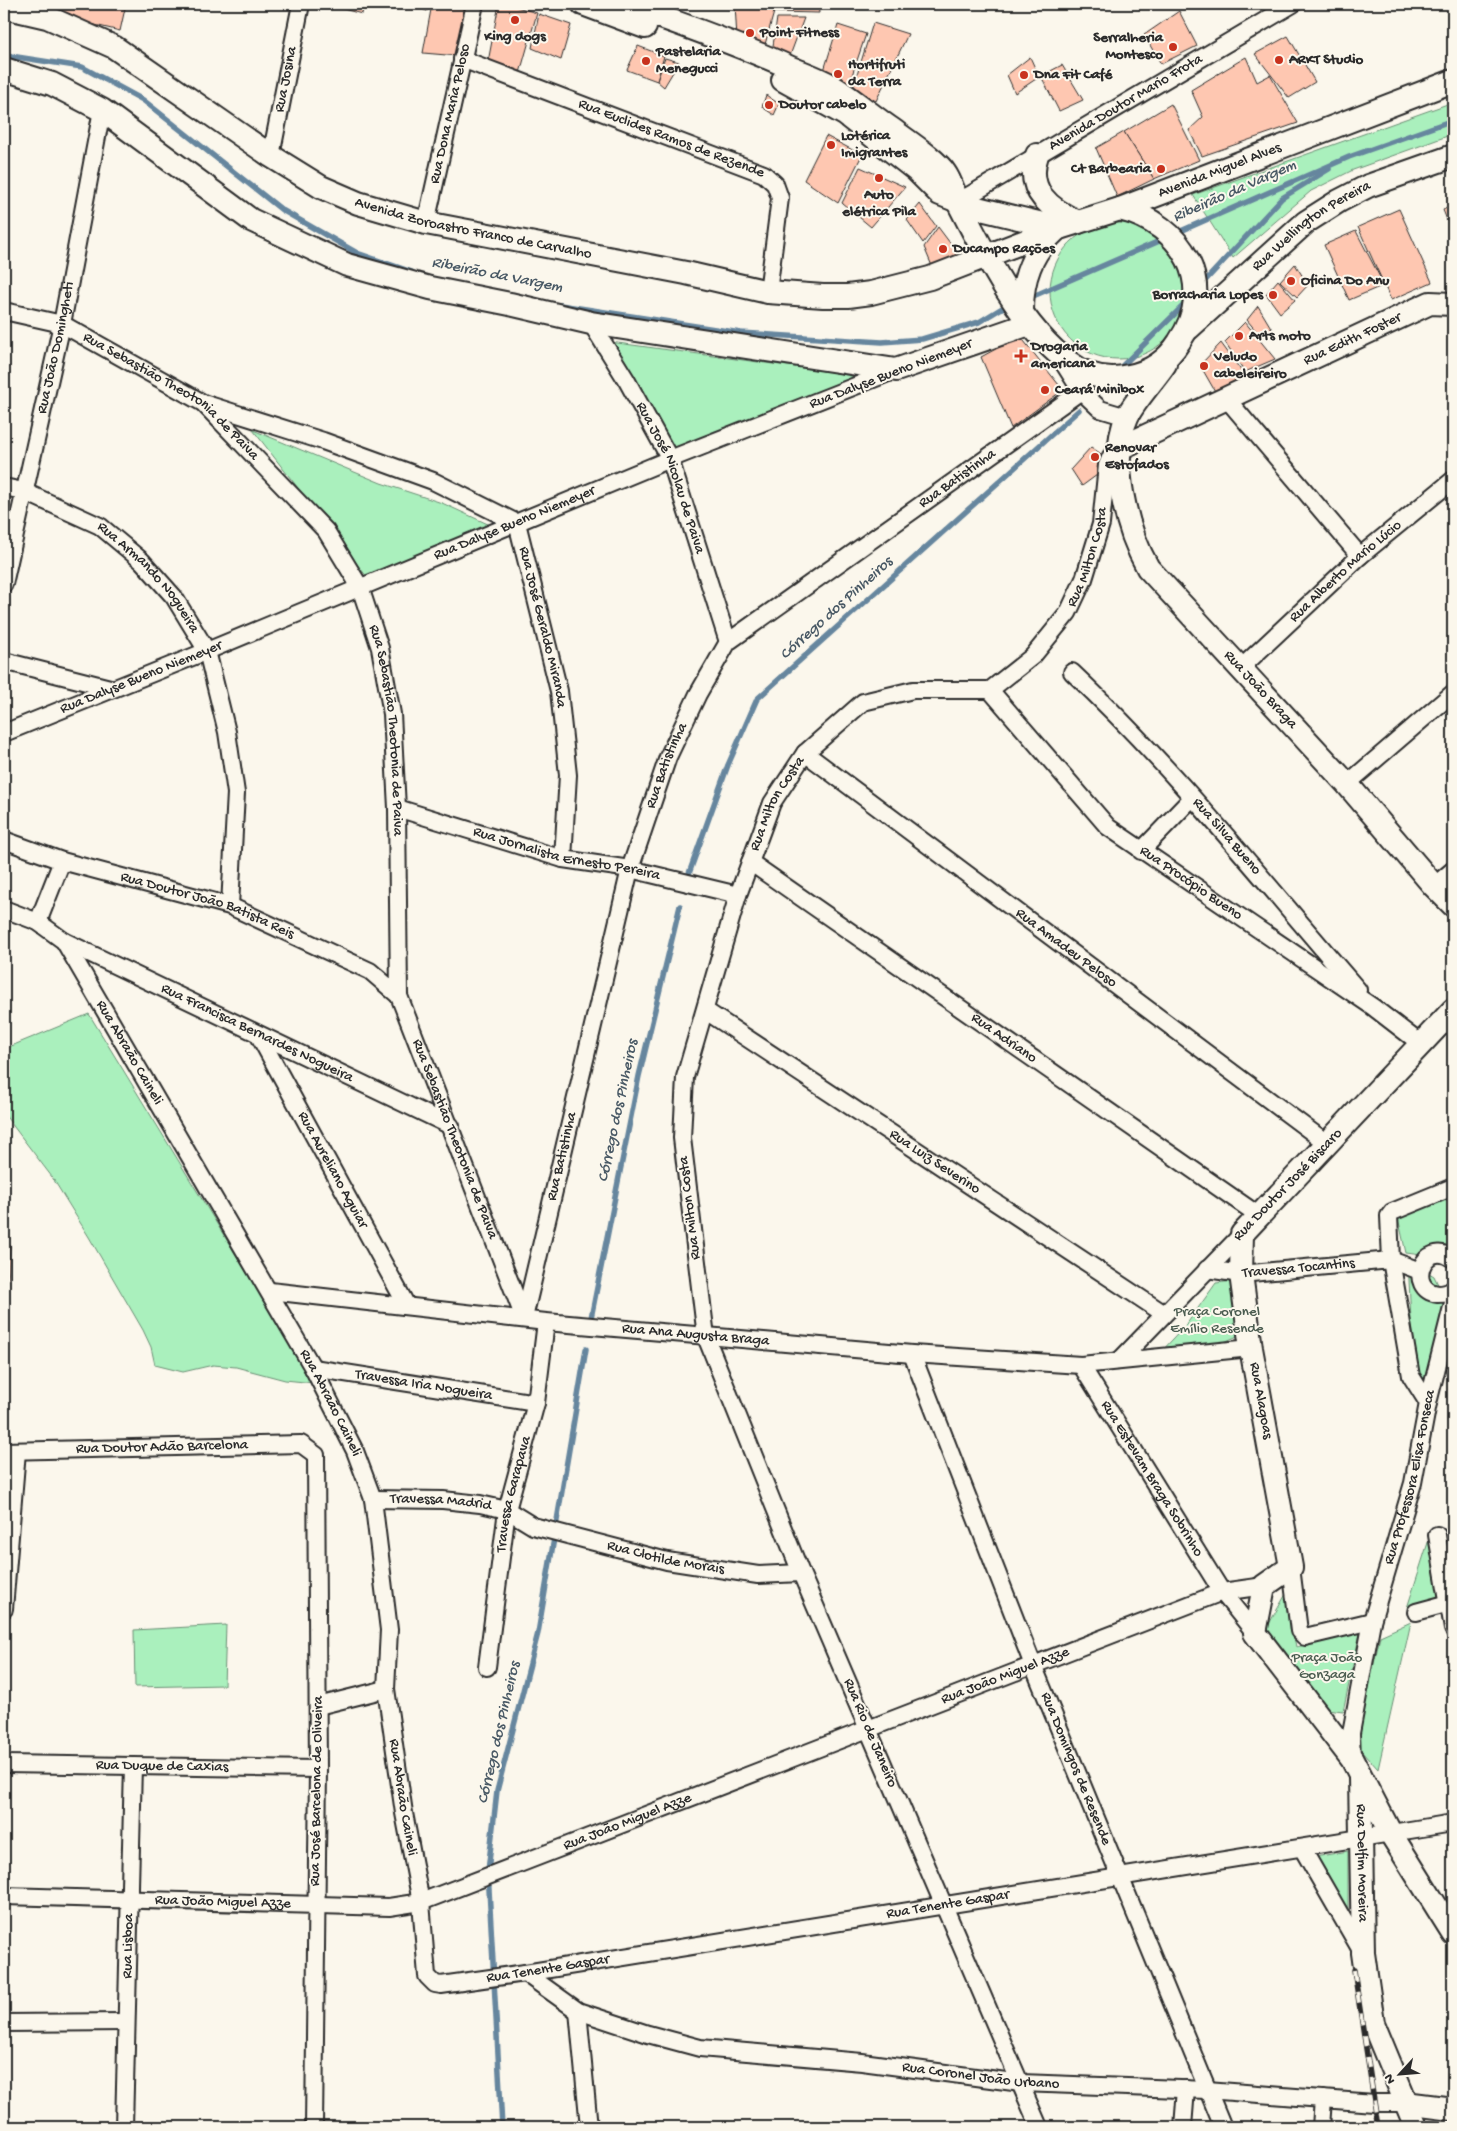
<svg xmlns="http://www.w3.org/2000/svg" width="1457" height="2131" viewBox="0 0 1457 2131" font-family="'Gochi Hand',sans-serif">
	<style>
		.green { fill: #aaf0bd; stroke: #6a8e74 }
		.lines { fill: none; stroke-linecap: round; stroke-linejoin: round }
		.stream { stroke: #66869e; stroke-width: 5.5 }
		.building { fill: #fec7b1; stroke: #2b2b2b }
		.street-casing { stroke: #2b2b2b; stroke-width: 20 }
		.secondary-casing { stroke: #2b2b2b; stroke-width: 26 }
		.street { stroke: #fbf7ec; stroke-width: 16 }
		.secondary { stroke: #fbf7ec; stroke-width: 22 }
		.rail-casing { stroke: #2b2b2b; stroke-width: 5.5 }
		.rail { stroke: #fbf7ec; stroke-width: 4; stroke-dasharray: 11; stroke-linecap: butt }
		.poi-dot { fill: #c8321e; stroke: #fbf7ec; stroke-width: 2 }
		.labels { text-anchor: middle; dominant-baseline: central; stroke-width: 4; stroke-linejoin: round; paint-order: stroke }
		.poi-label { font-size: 15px; font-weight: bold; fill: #2b2b2b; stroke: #fbf7ec; text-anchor: start }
		.street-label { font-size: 15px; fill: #2b2b2b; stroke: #fbf7ec }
		.park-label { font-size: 15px; fill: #4b5c50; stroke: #fbf7ec }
		.water-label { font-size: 16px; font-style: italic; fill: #495965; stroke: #fbf7ec }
	</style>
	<rect width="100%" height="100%" fill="#fbf7ec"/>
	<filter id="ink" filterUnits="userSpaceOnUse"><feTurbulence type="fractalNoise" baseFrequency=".02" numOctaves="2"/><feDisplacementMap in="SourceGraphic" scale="10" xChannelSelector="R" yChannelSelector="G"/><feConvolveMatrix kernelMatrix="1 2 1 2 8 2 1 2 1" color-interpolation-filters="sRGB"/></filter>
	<g filter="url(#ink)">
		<g class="green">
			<path d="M1453,102V134L1353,170L1311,191L1233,258L1193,195Z"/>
			<circle cx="1118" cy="291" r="68"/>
			<path d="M610,342L832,372L861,378L674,448L625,360Z"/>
			<path d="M253,430L381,483L442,503L490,525L367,577Z"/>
			<path d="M89,1014L314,1383L285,1380L236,1367L213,1365L183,1372L155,1365L151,1347L143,1330L89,1237L52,1177L4,1114V1049Z"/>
			<path d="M1453,1194V1250L1437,1257L1406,1253L1397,1213Z"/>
			<path d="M1408,1260L1434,1276L1442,1293L1453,1296V1336L1433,1398L1419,1380L1411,1320Z"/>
			<path d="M1233,1281L1242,1334L1224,1342L1160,1353L1186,1325L1216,1283Z"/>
			<path d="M1432,1530L1445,1602L1407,1608Z"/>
			<path d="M1286,1594L1296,1647L1360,1633L1343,1711L1327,1709L1266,1629Z"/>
			<path d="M1411,1622L1378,1769L1361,1750L1358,1738L1380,1636Z"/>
			<path d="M226,1625L224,1685L135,1687L134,1630Z"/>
			<path d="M1348,1851V1938L1315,1857Z"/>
		</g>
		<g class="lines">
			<g class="stream">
				<path d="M4,55L82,67L143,100L282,210L357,253L412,272"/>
				<path d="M1174,234L1349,157L1453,120"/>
				<path d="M1204,282L1282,198L1329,169"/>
				<path d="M1031,297L1164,239"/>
				<path d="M560,305L741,333L882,342L922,339L979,322L1007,305"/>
				<path d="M1117,371L1187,302"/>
				<path d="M687,879L728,765L757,699L1079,410"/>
				<path d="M590,1323L639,1076L680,906"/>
				<path d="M502,2127L488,1871L497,1791L538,1633L586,1349"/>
			</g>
		</g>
		<g class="building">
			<path d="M7,4H126L120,31Z"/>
			<path d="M324,4H364L362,14Z"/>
			<path d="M407,4H428L427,11Z"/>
			<path d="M432,4H482L470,57L423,53Z"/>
			<path d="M499,4H507L537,13L520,73L488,62Z"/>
			<path d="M735,4H818L819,13L774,12L764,48L737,39Z"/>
			<path d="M1179,11L1197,46L1161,64L1144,35Z"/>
			<path d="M539,14L571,25L561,60L532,48Z"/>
			<path d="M777,18H804L788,61L772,53Z"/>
			<path d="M873,23L908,34L876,101L853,88Z"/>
			<path d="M838,25L866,34L848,87L822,77Z"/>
			<path d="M1288,36L1315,82L1289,98L1255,54Z"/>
			<path d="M638,46L664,56L657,81L627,70Z"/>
			<path d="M1030,57L1039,77L1015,93L1007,75Z"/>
			<path d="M1246,57L1257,82L1270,75L1298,123L1202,156L1189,130L1203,117L1191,90Z"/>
			<path d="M665,58L679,62L664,87L657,81Z"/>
			<path d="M1062,65L1083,100L1059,111L1041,76Z"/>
			<path d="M766,95L779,104L774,115L762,107Z"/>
			<path d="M1171,104L1199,160L1154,179L1124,132Z"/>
			<path d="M1124,132L1154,179L1117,197L1096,148Z"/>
			<path d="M826,136L862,155L838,203L804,180Z"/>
			<path d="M860,167L905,187L871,227L842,203Z"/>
			<path d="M920,204L936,226L923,243L907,220Z"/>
			<path d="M1453,205V235L1443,210Z"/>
			<path d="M1399,209L1432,282L1391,300L1358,227Z"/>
			<path d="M938,227L959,255L932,266L924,247Z"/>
			<path d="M1356,231L1384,285L1349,300L1324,245Z"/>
			<path d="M1295,264L1308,285L1297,297L1280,281Z"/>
			<path d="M1278,280L1295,300L1280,313L1266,294Z"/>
			<path d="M1258,306L1273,331L1261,337L1247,320Z"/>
			<path d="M1245,322L1275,359L1245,372L1225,342Z"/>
			<path d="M1020,336L1063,390L1011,428L981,357Z"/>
			<path d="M1221,343L1245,376L1216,393L1200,365Z"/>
			<path d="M1091,447L1104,456L1097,475L1082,486L1071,469Z"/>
			<path d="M4,1245H10L5,1342L4,1341Z"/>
		</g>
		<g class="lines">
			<defs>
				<g id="street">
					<path id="s1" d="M462,59L764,174L775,184L780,198L768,292"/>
					<path id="s2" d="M271,156L301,4"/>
					<path id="s3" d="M958,202L1293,4"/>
					<path id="s4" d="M426,223L475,4"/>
					<path id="s5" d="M4,311L62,324L203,403L326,531L360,587L380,648L392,714L397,808L399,996L524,1318"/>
					<path id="s6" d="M591,323L627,381L670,459L728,642"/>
					<path d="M1062,361L1081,391L1100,409L1127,417"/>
					<path d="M1226,398L1360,556"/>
					<path id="s7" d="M206,404L323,441L433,481L517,523L559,691L568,775L563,859"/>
					<path id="s8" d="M4,487L23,491L100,526L142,561L174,597L207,651L227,732L236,793L230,906"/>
					<path id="s9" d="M4,584L62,324L102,110"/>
					<path d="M4,661L110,688"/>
					<path id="s10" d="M1242,667L1360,556L1453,480"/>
					<path id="s11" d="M1072,672C1176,770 1265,883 1358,990"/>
					<path id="s12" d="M990,690L1108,827L1373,1007L1421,1044"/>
					<path id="s13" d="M4,733L207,651L670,459L896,370"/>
					<path id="s14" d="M805,753L1328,1144"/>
					<path d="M1347,784L1453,693"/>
					<path id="s15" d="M397,808L563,859L630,869L738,895"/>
					<path id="s16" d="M4,840L62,861L230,906L370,971L399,996"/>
					<path d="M1141,851L1192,798"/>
					<path id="s17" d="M750,862L1258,1215"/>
					<path d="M1434,886L1453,870"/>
					<path id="s18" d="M4,909L38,922L64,941L313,1368L355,1451L373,1499L389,1630L386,1689L404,1813L421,1902L427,1976L435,1984L441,1985L525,1973L1453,1823"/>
					<path d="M38,922L62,861"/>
					<path id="s19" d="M64,941L451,1126"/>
					<path id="s20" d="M706,1011L1163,1313"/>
					<path id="s21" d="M258,1034L407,1306"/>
					<path d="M1453,1259C1423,1237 1405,1290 1438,1294C1444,1294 1449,1293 1453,1289"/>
					<path id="s22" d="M1207,1269L1241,1274L1391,1260L1420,1271"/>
					<path id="s23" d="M270,1291L546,1322L912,1354L1081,1365L1251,1348"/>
					<path id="s24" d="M524,1318L630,869L668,757L698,694L728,642L1081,391"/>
					<path id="s25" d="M912,1354L1033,1665L1223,2127"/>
					<path d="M1121,1359L1242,1234"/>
					<path id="s26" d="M1081,1365L1222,1592L1255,1633"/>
					<path id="s27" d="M313,1368L536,1403"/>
					<path d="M1428,1403L1411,1376L1391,1260L1389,1216L1392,1212L1453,1187"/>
					<path id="s28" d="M4,1451L301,1444L316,1455L318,1769L314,2127"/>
					<path id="s29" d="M373,1499L443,1500L480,1504L507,1510L533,1526L667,1561L758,1575L801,1573"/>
					<path d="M1437,1535L1453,1629"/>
					<path d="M1291,1567L1299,1631L1305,1637L1372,1621"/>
					<path d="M4,1609L17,1451"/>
					<path d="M1416,1612L1453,1602"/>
					<path id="s30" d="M487,1667L507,1510L536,1403L546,1322"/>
					<path d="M318,1706L386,1689"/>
					<path id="s31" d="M1352,1759L1351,1733L1372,1621L1413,1483L1428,1403L1453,1303"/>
					<path id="s32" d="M4,1764L318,1769"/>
					<path d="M1302,1848L1362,1952"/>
					<path id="s33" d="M4,1896L389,1907L421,1902L1222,1592L1264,1586"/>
					<path id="s34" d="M525,1973L578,2011L648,2034L700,2048L862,2062L1021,2083L1207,2090L1374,2103H1405"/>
					<path d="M578,2011L589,2127"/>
					<path d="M4,2023L126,2022"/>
					<path id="s35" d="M124,2127L133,1766"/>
					<path id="s36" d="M1039,2127L801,1573L706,1337L682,1138L685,1077L738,895L772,803L805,753L863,702L913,690H990L1033,656L1068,613L1084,579L1101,524L1107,465L1111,456L1118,449"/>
					<path d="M1183,2127L1186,2089"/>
					<path d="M1321,2127L1323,2099"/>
				</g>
				<g id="secondary">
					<path d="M583,4L645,27"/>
					<path d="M625,4C680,24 736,43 789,67C803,73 818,78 830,85C852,98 872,116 893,130C906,140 937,160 945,173C952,183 954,195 960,206C986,257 1023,330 1070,363C1087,376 1108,381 1129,376C1150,372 1167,361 1179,342C1218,285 1183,224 1120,209"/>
					<path id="s37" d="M4,7L47,17L114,47L271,156L321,187L358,203L426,223L686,273L768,292L823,296H848L871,293L930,278L1059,228L1120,209L1453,81"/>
					<path d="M4,69L52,84L102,110L251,220L347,265L430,288L510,304L591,323L896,370L1029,324"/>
					<path d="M783,80L846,115L916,170L940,194L973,207L1059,228"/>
					<path d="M1037,155C1025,190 1049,209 1078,222"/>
					<path d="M1022,310C1022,279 1031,253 1055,231"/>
					<path id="s38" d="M1189,328L1306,222L1339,201L1368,186L1453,156"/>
					<path id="s39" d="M1165,364C1155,379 1133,403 1127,417C1108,459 1126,529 1148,568L1347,784L1434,886L1453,905"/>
					<path id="s40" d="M1118,449L1430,303L1453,304"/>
					<path id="s41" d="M1453,1010L1242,1234L1241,1274L1251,1348L1291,1567L1264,1586L1255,1633L1352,1759L1391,1834L1453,1933"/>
					<path id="s42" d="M1360,1777L1363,1953L1373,2023L1416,2127"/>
					<path d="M1405,2103L1453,2109"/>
				</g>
			</defs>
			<use href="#street" class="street-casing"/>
			<use href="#secondary" class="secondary-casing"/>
			<use href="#street" class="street"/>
			<use href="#secondary" class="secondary"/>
			<defs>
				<path id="rail" d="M1354,1970L1378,2127"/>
			</defs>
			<use href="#rail" class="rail-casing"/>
			<use href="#rail" class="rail"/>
		</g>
	</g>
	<g class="poi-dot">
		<circle cx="515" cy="20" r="5"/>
		<circle cx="750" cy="33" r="5"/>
		<circle cx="1173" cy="47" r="5"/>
		<circle cx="1279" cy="60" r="5"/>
		<circle cx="646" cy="61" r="5"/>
		<circle cx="838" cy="74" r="5"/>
		<circle cx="1024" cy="75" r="5"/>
		<circle cx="769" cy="105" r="5"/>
		<circle cx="831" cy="145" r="5"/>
		<circle cx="1161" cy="169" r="5"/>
		<circle cx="879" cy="178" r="5"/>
		<circle cx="943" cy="249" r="5"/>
		<circle cx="1291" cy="281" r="5"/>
		<circle cx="1273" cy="295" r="5"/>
		<circle cx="1239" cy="336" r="5"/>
		<path d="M1018.5 348.5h5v5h5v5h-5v5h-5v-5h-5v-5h5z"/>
		<circle cx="1204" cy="366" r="5"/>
		<circle cx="1045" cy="390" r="5"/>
		<circle cx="1095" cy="457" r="5"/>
	</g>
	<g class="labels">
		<g class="poi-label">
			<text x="760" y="33">Point Fitness</text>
			<text x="515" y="37" text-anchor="middle">King dogs</text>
			<text x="1163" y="38" text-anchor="end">Serralheria<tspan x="1163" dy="17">Montesco</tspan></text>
			<text x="656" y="52">Pastelaria<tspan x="656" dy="17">Menegucci</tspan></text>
			<text x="1289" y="60">ARKT Studio</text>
			<text x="848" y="65">Hortifruti<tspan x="848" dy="17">da Terra</tspan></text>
			<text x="1034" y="75">Dna Fit Café</text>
			<text x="779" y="105">Doutor cabelo</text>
			<text x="841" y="136">Lotérica<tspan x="841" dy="17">Imigrantes</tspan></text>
			<text x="1151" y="169" text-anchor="end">Ct Barbearia</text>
			<text x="879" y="195" text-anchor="middle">Auto<tspan x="879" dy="17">elétrica Pila</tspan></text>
			<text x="953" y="249">Ducampo Rações</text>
			<text x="1301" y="281">Oficina Do Anu</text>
			<text x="1263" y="295" text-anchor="end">Borracharia Lopes</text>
			<text x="1249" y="336">Arts moto</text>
			<text x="1031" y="347">Drogaria<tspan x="1031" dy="17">americana</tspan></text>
			<text x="1214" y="357">Veludo<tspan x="1214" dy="17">cabeleireiro</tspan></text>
			<text x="1055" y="390">Ceará Minibox</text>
			<text x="1105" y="448">Renovar<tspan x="1105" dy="17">Estofados</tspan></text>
		</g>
		<g class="street-label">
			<text stroke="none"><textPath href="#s2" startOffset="78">Rua Josina</textPath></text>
			<text stroke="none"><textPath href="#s3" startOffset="195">Avenida Doutor Mario Frota</textPath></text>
			<text stroke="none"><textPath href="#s4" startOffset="112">Rua Dona Maria Peloso</textPath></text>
			<text stroke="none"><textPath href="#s1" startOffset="224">Rua Euclides Ramos de Rezende</textPath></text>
			<text stroke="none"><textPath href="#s37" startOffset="1301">Avenida Miguel Alves</textPath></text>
			<text stroke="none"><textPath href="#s37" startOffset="526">Avenida Zoroastro Franco de Carvalho</textPath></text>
			<text stroke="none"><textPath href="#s38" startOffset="160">Rua Wellington Pereira</textPath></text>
			<text stroke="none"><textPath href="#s40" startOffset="259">Rua Edith Foster</textPath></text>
			<text stroke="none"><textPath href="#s9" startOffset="242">Rua João Domingheti</textPath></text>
			<text transform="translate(891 374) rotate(-21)">Rua Dalyse Bueno Niemeyer</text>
			<text stroke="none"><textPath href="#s5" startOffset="191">Rua Sebastião Theotonia de Paiva</textPath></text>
			<text stroke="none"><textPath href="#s6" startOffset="175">Rua José Nicolau de Paiva</textPath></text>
			<text stroke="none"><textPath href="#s24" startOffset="991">Rua Batistinha</textPath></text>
			<text stroke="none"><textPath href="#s13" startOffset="552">Rua Dalyse Bueno Niemeyer</textPath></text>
			<text stroke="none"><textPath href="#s36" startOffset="1842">Rua Milton Costa</textPath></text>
			<text stroke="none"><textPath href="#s10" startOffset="141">Rua Alberto Mario Lúcio</textPath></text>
			<text stroke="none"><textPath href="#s8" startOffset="175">Rua Armando Nogueira</textPath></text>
			<text stroke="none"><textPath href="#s7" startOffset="441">Rua José Geraldo Miranda</textPath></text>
			<text stroke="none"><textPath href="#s13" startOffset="148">Rua Dalyse Bueno Niemeyer</textPath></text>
			<text stroke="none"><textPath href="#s39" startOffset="388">Rua João Braga</textPath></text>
			<text stroke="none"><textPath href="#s5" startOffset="611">Rua Sebastião Theotonia de Paiva</textPath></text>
			<text stroke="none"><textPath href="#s24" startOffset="571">Rua Batistinha</textPath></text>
			<text stroke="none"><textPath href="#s36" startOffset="1408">Rua Milton Costa</textPath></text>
			<text stroke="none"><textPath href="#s11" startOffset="226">Rua Silva Bueno</textPath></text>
			<text stroke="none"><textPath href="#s15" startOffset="176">Rua Jornalista Ernesto Pereira</textPath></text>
			<text stroke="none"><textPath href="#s12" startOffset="281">Rua Procópio Bueno</textPath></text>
			<text stroke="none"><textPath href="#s16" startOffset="214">Rua Doutor João Batista Reis</textPath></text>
			<text stroke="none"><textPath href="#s14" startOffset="326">Rua Amadeu Peloso</textPath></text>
			<text stroke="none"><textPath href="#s19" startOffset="214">Rua Francisca Bernardes Nogueira</textPath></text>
			<text stroke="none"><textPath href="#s17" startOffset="309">Rua Adriano</textPath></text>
			<text stroke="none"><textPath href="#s18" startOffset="198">Rua Abraão Caineli</textPath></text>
			<text stroke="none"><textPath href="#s5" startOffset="1031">Rua Sebastião Theotonia de Paiva</textPath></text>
			<text stroke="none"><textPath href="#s24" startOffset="166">Rua Batistinha</textPath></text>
			<text stroke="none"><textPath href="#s20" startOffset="274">Rua Luiz Severino</textPath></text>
			<text stroke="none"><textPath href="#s21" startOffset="155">Rua Aureliano Aguiar</textPath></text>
			<text transform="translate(1288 1185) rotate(-46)">Rua Doutor José Biscaro</text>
			<text transform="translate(690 1208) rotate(-97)">Rua Milton Costa</text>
			<text stroke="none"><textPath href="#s22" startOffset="92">Travessa Tocantins</textPath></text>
			<text stroke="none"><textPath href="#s23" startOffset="428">Rua Ana Augusta Braga</textPath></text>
			<text stroke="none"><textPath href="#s27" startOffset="112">Travessa Iria Nogueira</textPath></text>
			<text stroke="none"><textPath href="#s41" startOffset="476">Rua Alagoas</textPath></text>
			<text stroke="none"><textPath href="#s18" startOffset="602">Rua Abraão Caineli</textPath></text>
			<text stroke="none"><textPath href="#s28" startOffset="158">Rua Doutor Adão Barcelona</textPath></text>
			<text stroke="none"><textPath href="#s31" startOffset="289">Rua Professora Elisa Fonseca</textPath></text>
			<text stroke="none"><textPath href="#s26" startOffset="134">Rua Estevam Braga Sobrinho</textPath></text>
			<text stroke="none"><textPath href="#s30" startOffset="175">Travessa Garapava</textPath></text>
			<text stroke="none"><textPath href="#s29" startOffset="68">Travessa Madrid</textPath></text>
			<text stroke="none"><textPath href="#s29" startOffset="302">Rua Clotilde Morais</textPath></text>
			<text stroke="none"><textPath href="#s33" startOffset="1044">Rua João Miguel Azze</textPath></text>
			<text transform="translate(870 1733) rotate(67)">Rua Rio de Janeiro</text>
			<text stroke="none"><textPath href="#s32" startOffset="158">Rua Duque de Caxias</textPath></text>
			<text stroke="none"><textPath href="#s25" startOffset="446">Rua Domingos de Resende</textPath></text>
			<text transform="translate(317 1791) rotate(-89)">Rua José Barcelona de Oliveira</text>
			<text stroke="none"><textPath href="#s18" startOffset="1008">Rua Abraão Caineli</textPath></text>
			<text stroke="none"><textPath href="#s33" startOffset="639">Rua João Miguel Azze</textPath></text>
			<text stroke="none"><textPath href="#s42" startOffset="86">Rua Delfim Moreira</textPath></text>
			<text stroke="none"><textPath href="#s33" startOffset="219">Rua João Miguel Azze</textPath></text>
			<text stroke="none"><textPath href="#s18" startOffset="1719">Rua Tenente Gaspar</textPath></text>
			<text stroke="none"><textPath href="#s35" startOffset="181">Rua Lisboa</textPath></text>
			<text stroke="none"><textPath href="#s18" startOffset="1314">Rua Tenente Gaspar</textPath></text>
			<text stroke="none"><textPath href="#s34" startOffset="475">Rua Coronel João Urbano</textPath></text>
		</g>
		<g class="park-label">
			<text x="1217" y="1312">Praça Coronel<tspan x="1217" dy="17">Emílio Resende</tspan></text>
			<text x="1327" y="1658">Praça João<tspan x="1327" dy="17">Gonzaga</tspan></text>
		</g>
		<g class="water-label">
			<text transform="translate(1235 192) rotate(-24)">Ribeirão da Vargem</text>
			<text transform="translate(497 276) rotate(11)">Ribeirão da Vargem</text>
			<text transform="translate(837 609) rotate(-42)">Córrego dos Pinheiros</text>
			<text transform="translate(619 1111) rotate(-78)">Córrego dos Pinheiros</text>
			<text transform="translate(500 1733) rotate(-77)">Córrego dos Pinheiros</text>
		</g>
	</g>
	<rect width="1457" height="2131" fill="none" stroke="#fbf7ec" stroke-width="20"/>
	<rect x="10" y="10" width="1437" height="2111" fill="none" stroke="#2b2b2b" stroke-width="2" filter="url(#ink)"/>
	<g transform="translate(1400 2074) rotate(244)" stroke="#fbf7ec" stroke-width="4" paint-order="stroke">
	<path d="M0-4L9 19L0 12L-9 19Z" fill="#2b2b2b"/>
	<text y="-8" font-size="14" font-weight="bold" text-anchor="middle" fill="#2b2b2b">N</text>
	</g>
</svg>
